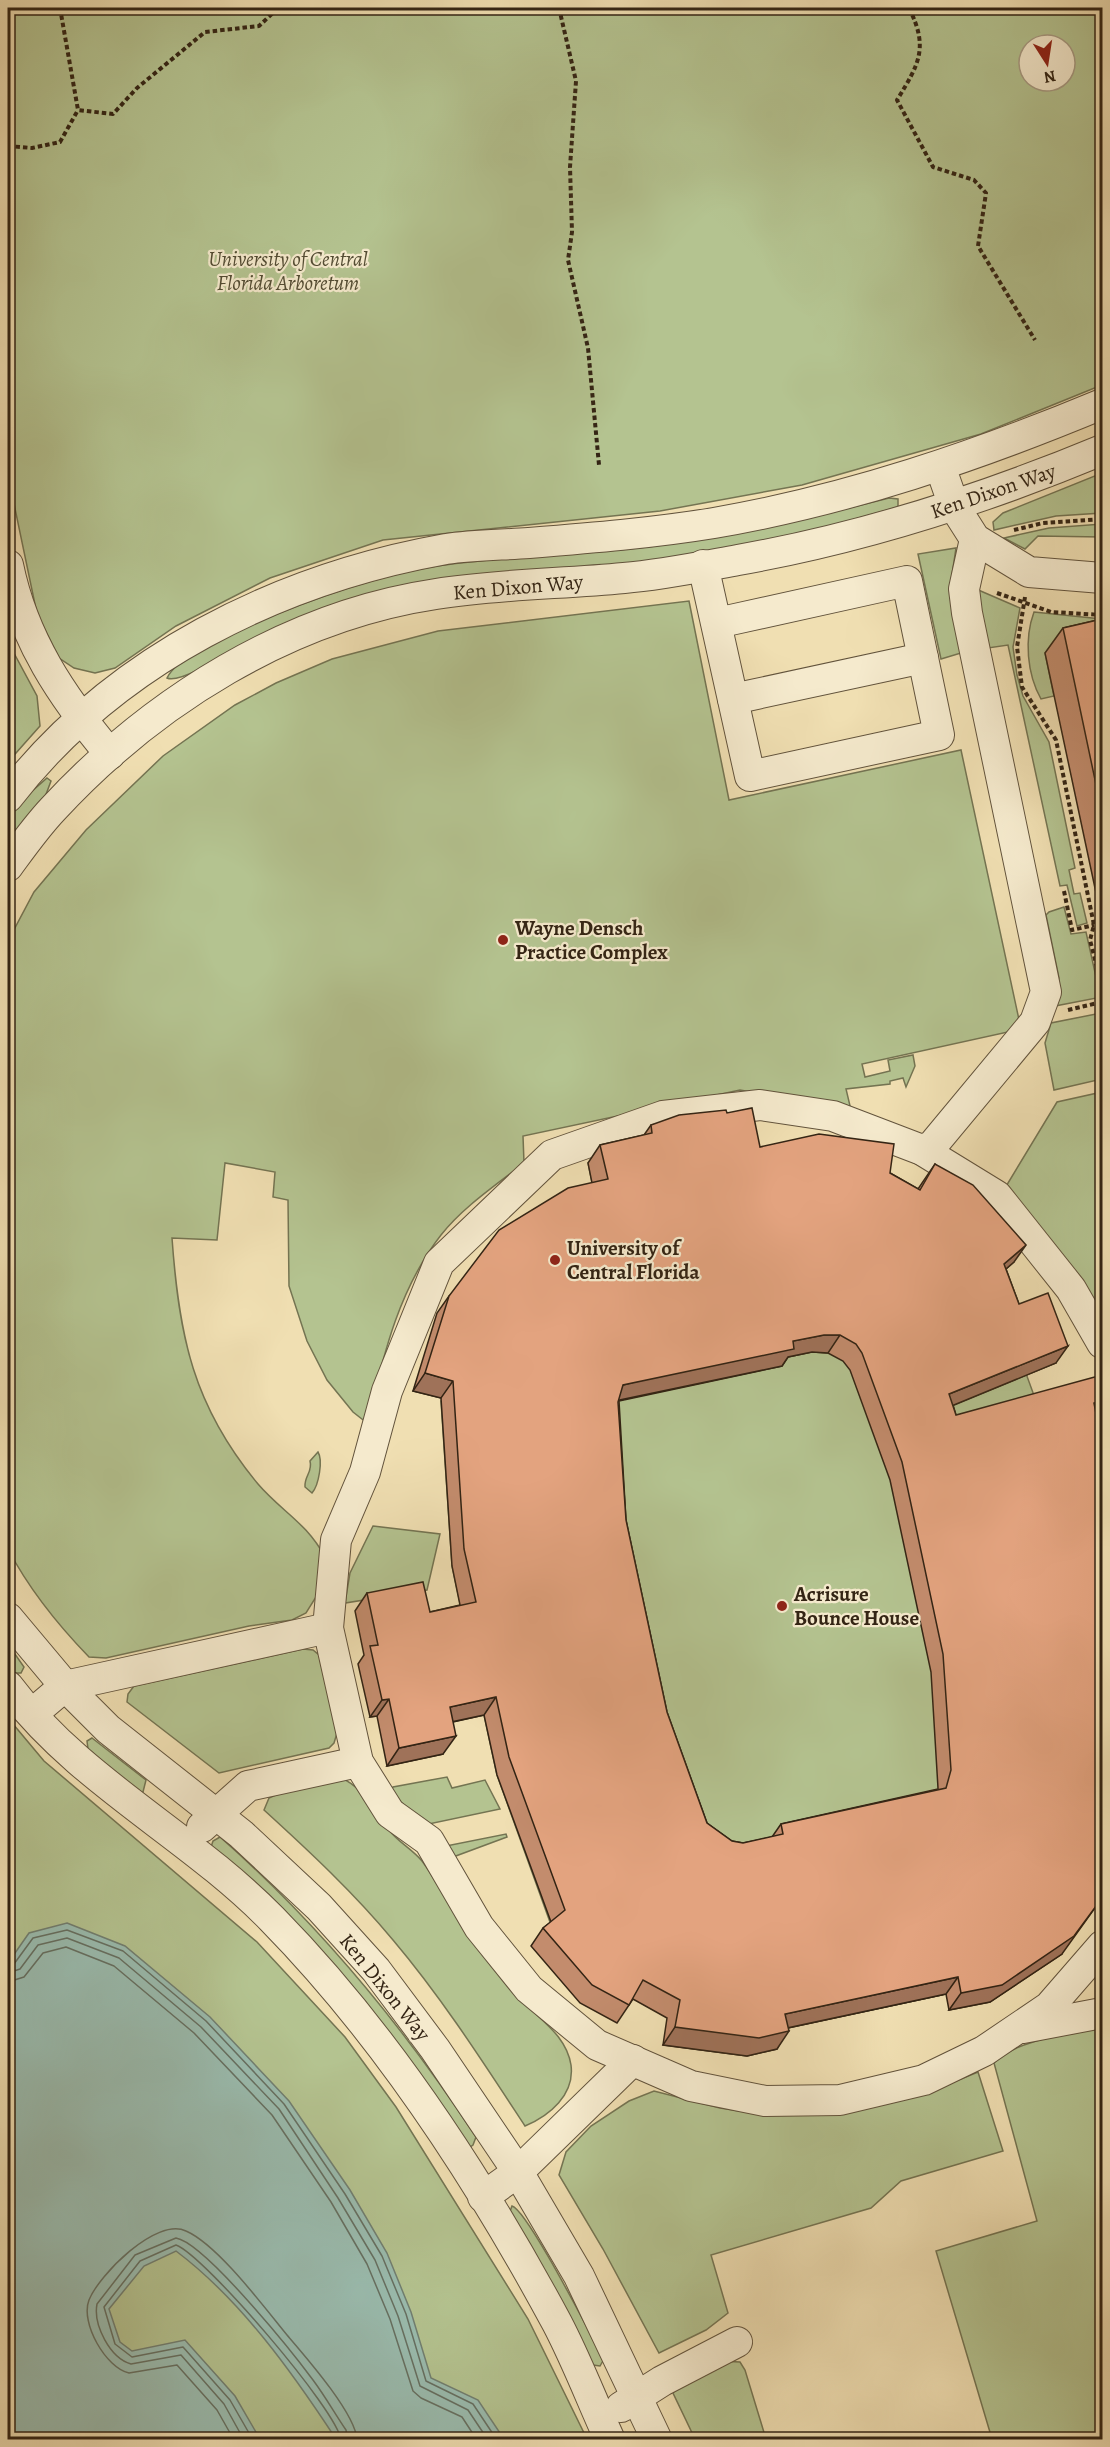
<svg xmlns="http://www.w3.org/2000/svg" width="1110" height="2447" viewBox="0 0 1110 2447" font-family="Alegreya,serif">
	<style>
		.green { fill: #b4c390; stroke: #747452; stroke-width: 1.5; fill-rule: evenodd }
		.water { fill: #9abcaf; stroke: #717f71; stroke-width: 1.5 }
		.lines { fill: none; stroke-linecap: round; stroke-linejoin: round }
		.shore { stroke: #667062; stroke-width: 1.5 }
		.minor-casing { stroke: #62533c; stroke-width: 32 }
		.path { stroke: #332414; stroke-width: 4; stroke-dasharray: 4.5 3; stroke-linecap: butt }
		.minor { stroke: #f5eacd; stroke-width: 30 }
		.wall { fill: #c38c6d; stroke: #332414; stroke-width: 1.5; fill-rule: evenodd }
		.shaded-wall { fill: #9f7259; stroke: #332414; stroke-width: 1.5 }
		.building { fill: #e3a37f; stroke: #332414; stroke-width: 1.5; fill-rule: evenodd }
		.poi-dot { fill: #8f2418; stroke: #f5eacd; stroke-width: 2 }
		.labels { text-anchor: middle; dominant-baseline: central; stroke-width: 4.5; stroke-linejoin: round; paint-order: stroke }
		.park-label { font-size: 21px; font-style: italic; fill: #534c33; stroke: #f5eacd }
		.street-label { font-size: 21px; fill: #332414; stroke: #f5eacd }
		.poi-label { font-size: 21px; font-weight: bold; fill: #332414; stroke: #f5eacd; text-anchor: start }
	</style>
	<rect width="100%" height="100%" fill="#f0dfb2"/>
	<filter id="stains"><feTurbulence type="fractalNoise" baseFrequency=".00333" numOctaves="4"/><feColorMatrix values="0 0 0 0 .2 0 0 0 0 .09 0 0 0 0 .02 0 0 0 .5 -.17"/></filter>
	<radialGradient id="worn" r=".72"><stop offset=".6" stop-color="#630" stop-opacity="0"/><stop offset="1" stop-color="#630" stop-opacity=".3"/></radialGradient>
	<g class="green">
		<path d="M8,8H1102V385L981,434L802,485L660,511L383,540L270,578L176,626L115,668L95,673L74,668L59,658L37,614L8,475ZM1029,45H1065V81H1029Z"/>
		<path d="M1102,473V513L1056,516L994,530L993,522L1003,513Z"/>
		<path d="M889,498L898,499V507L802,534L241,646C227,654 180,684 167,678C176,659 218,639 237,631C300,603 364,579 431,567C512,554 595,556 676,543C748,531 819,516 889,498Z"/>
		<path d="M1102,524V537L1038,536L1025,549L1004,538L1049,528Z"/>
		<path d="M956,548L950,588L961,653L941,659L918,554Z"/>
		<path d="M976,589L1020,608L1013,647L1017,675L1023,696L1049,742L1075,868L1069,870L1074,894L1080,893L1087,923L1077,926L1067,885L1060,886L1008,645L988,648Z"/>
		<path d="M689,601L729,800L961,750L1021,1029L862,1064L865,1077L890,1071L888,1060L913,1055L915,1066L906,1087L903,1078L890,1081V1084L846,1089L851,1110L740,1090L523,1136L524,1163C496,1185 463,1207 441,1235C398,1290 383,1357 367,1423L353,1412L327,1380L307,1341L289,1286L288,1200L273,1197L275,1172L225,1163L217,1240L172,1238C179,1336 193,1406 258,1484C282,1512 306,1522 325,1557L316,1597L306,1613L292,1620L249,1626L106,1658L89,1657C57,1624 29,1589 8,1549V941L34,892L86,830L163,756L235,705L276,683L332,659L438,631Z"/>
		<path d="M1034,612L1102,619L1045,653L1054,696L1041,699C1027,674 1024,639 1034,612Z"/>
		<path d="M8,642L37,696L40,726L8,762Z"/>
		<path d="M47,778L51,781L45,797L8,842V819L22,800Z"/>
		<path d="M1064,907L1071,934L1086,932L1096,977L1102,976V997L1055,1006L1059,978L1046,915L1049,912Z"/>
		<path d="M1096,1014L1102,1016V1079L1054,1090L1045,1043L1051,1023Z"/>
		<path d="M1102,1092V1324L1005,1188L1057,1102Z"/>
		<path d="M640,1150L994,1286L1047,1431L940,1983L942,1995L777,2030L665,2016L599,1980L550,1922L497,1775L452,1566L441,1401L462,1331L601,1224L588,1163Z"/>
		<path d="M318,1452C323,1460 319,1485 312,1493L305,1487C304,1476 313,1472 310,1461Z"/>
		<path d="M373,1526L440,1534L427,1590L345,1603L350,1573Z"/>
		<path d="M8,1644L24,1667L21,1673H15L8,1666Z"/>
		<path d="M303,1649L313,1650L319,1655L337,1733L334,1743L329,1748L219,1773L127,1702L128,1694L134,1686Z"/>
		<path d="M8,1718L44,1761L257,1942L345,2037L396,2107L528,2319L587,2439H8Z"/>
		<path d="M92,1738L146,1780L143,1792L140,1793L88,1749L87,1741Z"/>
		<path d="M447,1777L452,1788L485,1780L500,1809L424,1825L390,1791L393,1787Z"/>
		<path d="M341,1778C364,1787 373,1812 389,1830C398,1842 412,1849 422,1861C434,1877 443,1894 454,1911C474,1940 495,1967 517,1995C536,2018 566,2033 571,2065C575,2095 549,2116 525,2126C483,2062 442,1998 393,1940C354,1893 309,1851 264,1810L269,1798L280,1793Z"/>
		<path d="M506,1834L507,1837L453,1857L446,1846Z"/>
		<path d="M220,1837C320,1925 403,2026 476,2137L473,2145L470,2147L211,1847L213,1841Z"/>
		<path d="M1102,2027V2439H992L936,2251L1037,2221L994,2063C1014,2040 1073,2033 1102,2027Z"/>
		<path d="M978,2072L1003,2151L901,2181L871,2208L711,2255L728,2313L706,2330L659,2353L603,2249L559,2175L566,2152L591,2126L629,2101L654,2091L720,2108L759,2114L924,2094Z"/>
		<path d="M512,2206C528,2211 591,2336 604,2359L600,2366L593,2365L509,2214Z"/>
		<path d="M719,2361L740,2362L745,2370L766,2439H695L673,2393L678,2387Z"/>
	</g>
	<path class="water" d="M67,1923L125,1946L210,2017L289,2101L350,2190L387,2253L411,2312L431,2378L478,2400L504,2439H336C292,2372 241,2300 176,2251L144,2266L109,2309L120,2342L132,2351L185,2340L235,2396L260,2439H8V1963L29,1933Z"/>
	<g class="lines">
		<g class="shore">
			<path d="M8,1966L14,1964L33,1938L67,1930L123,1951L206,2021L284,2104L345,2194L382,2256L406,2314L426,2381L473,2404L497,2440"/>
			<path d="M8,1973L20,1969L38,1945L67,1938L119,1958L201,2027L279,2109L338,2198L375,2260L398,2316L420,2386L468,2410L488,2440"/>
			<path d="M8,1982L24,1977L43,1953L66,1947L114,1966L194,2033L272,2115L331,2202L367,2264L390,2319L413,2391L421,2398L462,2417L477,2440"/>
			<path d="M234,2440L217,2410L177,2365L129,2373C106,2368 80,2323 89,2300C99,2275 156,2217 186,2231C218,2245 264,2307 287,2335C305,2356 356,2414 357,2440"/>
			<path d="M244,2440L224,2404L181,2355L131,2364C110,2358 93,2325 97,2304L135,2255L176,2238C205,2243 293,2353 313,2380C325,2396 335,2414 346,2430L348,2440"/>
			<path d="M253,2440L230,2400L183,2347L132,2357L115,2344L104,2307L140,2261L176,2245C204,2255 338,2411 341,2440"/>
		</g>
		<defs>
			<g id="minor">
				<path d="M940,466L954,506L975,539L1029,572L1102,578"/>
				<path d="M8,565C23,639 62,697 110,754"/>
				<path d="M703,565L750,776L939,735L907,581L717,623"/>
				<path d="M733,699L923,658"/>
				<path d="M8,797C114,660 278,579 446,549C473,545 502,545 529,543C591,538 653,533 714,523C848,500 977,456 1102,404"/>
				<path d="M8,866C22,847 36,827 53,809C153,701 289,616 436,594C498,584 562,584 624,578C662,575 700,567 738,560C863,538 984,499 1102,450"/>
				<path d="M922,1150L932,1146L1035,1022L1046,992L967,613L964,589L975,539"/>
				<path d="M1102,1343L1071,1289L997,1196L922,1150L833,1116L760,1105L663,1116L552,1155L439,1263L387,1391L365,1472L336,1540L328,1628L358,1762L390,1813L429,1841L479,1927L529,1989L597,2045L691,2086L765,2101L840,2100L924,2080L984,2051L1049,2007L1102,1946"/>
				<path d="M8,1618L65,1686L108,1729L241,1834L319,1907L376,1970L435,2049L518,2172L579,2276L657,2440"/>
				<path d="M8,1686C79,1781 190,1835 272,1919C386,2035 480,2180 557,2323C577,2361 592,2401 610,2440"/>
				<path d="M32,1714L65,1686L328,1628"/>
				<path d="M202,1827L248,1786L358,1762"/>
				<path d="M1023,2028L1102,2013"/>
				<path d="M483,2197L518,2172L633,2060"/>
				<path d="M621,2407L662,2381L737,2342"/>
			</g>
		</defs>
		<use href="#minor" class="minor-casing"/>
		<g class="path">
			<path d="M60,8L78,110L113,114L137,88L205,32L259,26L278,8"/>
			<path d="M559,8L576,81L570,167L572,232L568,260L588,348L599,465"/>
			<path d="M909,8C929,48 919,64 897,100L933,167L974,180L986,193L978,246L1035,340"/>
			<path d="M8,146L32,148L60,142L78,110"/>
			<path d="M1014,530L1043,523L1102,519"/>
			<path d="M997,593L1051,612L1102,615"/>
			<path d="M1025,597L1017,647L1022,687L1056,740L1094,925L1090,940L1098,971L1102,970"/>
			<path d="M1064,891L1072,930L1094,925"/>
			<path d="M1068,1010L1102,1002"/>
		</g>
		<use href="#minor" class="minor"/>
	</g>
	<g class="wall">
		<path d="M1102,619V921L1045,653L1063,628Z"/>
		<path d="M727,1113L760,1147L890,1173L918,1189L935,1164L1014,1262L1006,1269L1019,1304L1056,1363L953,1405L956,1415L1099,1416H1097L1062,1954L990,2002L949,2010L946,1994L788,2028L777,2049L747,2056L663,2045L667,2018L633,1999L617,2023L580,2003L531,1946L543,1928L551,1922L497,1775L484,1715L453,1722L443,1754L387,1766L377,1716L370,1717L358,1664L364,1655L355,1611L367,1593L430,1612L460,1605L452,1566L441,1398L413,1391L437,1313L449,1296L592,1183L588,1163L600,1145L644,1135L651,1125ZM812,1352L828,1353L843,1361L850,1370L890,1480L931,1672L938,1788V1789L781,1824L772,1837L743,1843L732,1841L707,1823L667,1712L626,1520L619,1401L782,1366L788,1357Z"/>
	</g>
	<g class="shaded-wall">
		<path d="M1026,1245L1014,1262L992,1281L1004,1264Z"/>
		<path d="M824,1335H840L828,1353L812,1352L788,1357L782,1366L610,1402L623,1385L793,1341Z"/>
		<path d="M1068,1346L1056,1363L937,1412L949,1394Z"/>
		<path d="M425,1373L453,1381L441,1398L413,1391Z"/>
		<path d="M1102,1401V1411L1099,1416L1082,1420L1094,1403Z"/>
		<path d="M496,1697L484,1715L437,1725L450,1707Z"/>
		<path d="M389,1699L377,1716L370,1717L382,1700Z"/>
		<path d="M456,1736L443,1754L387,1766L399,1748Z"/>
		<path d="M1102,1898L1062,1954L990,2002L949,2010L961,1993Z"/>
		<path d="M958,1977L946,1994L773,2031L785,2014Z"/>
		<path d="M675,2027L789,2031L777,2049L747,2056L663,2045Z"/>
	</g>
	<g class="building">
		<path d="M1102,619V813L1063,628Z"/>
		<path d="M752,1108L760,1147L819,1134L894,1144L890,1173L920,1190L935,1164L973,1185L1026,1245L1004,1264L1019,1304L1048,1293L1068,1346L949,1394L956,1415L1102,1375V1401L1094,1403L1102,1445V1898L1074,1936L1002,1985L961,1993L958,1977L785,2014L789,2031L759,2038L675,2027L680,2000L643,1980L629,2005L592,1985L543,1928L565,1910L509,1757L496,1697L450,1707L456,1736L399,1748L389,1699L382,1700L370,1646L378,1645L367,1593L423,1582L430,1612L476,1602L464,1549L453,1381L425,1373L449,1296L499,1230L568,1188L608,1179L600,1145L652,1133L651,1125L679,1115L726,1110L727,1113ZM824,1335H840L856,1344L862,1353L902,1462L943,1654L951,1770L946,1788L781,1824L783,1834L743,1843L732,1841L707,1823L667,1712L626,1520L618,1402L623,1385L794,1349L793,1341Z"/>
	</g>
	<g class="poi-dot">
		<circle cx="503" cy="940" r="6"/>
		<circle cx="555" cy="1260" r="6"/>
		<circle cx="782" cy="1606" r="6"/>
	</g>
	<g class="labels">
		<g class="park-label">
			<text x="288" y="259">University of Central<tspan x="288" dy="24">Florida Arboretum</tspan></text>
		</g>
		<g class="street-label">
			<text transform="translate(993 491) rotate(-19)">Ken Dixon Way</text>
			<text transform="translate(518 587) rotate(-5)">Ken Dixon Way</text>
			<text transform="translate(385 1987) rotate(51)">Ken Dixon Way</text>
		</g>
		<g class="poi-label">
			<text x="515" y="928">Wayne Densch<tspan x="515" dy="24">Practice Complex</tspan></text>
			<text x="567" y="1248">University of<tspan x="567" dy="24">Central Florida</tspan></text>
			<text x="794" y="1594">Acrisure<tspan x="794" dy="24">Bounce House</tspan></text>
		</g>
	</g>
	<rect width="1110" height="2447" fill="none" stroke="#f0dfb2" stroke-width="30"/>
	<rect x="9" y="9" width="1092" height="2429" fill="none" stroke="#332414" stroke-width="3"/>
	<rect x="15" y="15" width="1080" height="2417" fill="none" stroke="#332414" stroke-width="1.5"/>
	<g transform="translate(1047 63) rotate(168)"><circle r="28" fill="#f5eacd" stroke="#a79b83" stroke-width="1.5"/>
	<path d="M0-4.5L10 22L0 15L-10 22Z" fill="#8f2418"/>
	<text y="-9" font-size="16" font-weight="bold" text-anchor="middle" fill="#332414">N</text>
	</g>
	<rect width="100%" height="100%" filter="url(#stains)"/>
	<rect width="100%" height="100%" fill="url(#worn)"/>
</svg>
